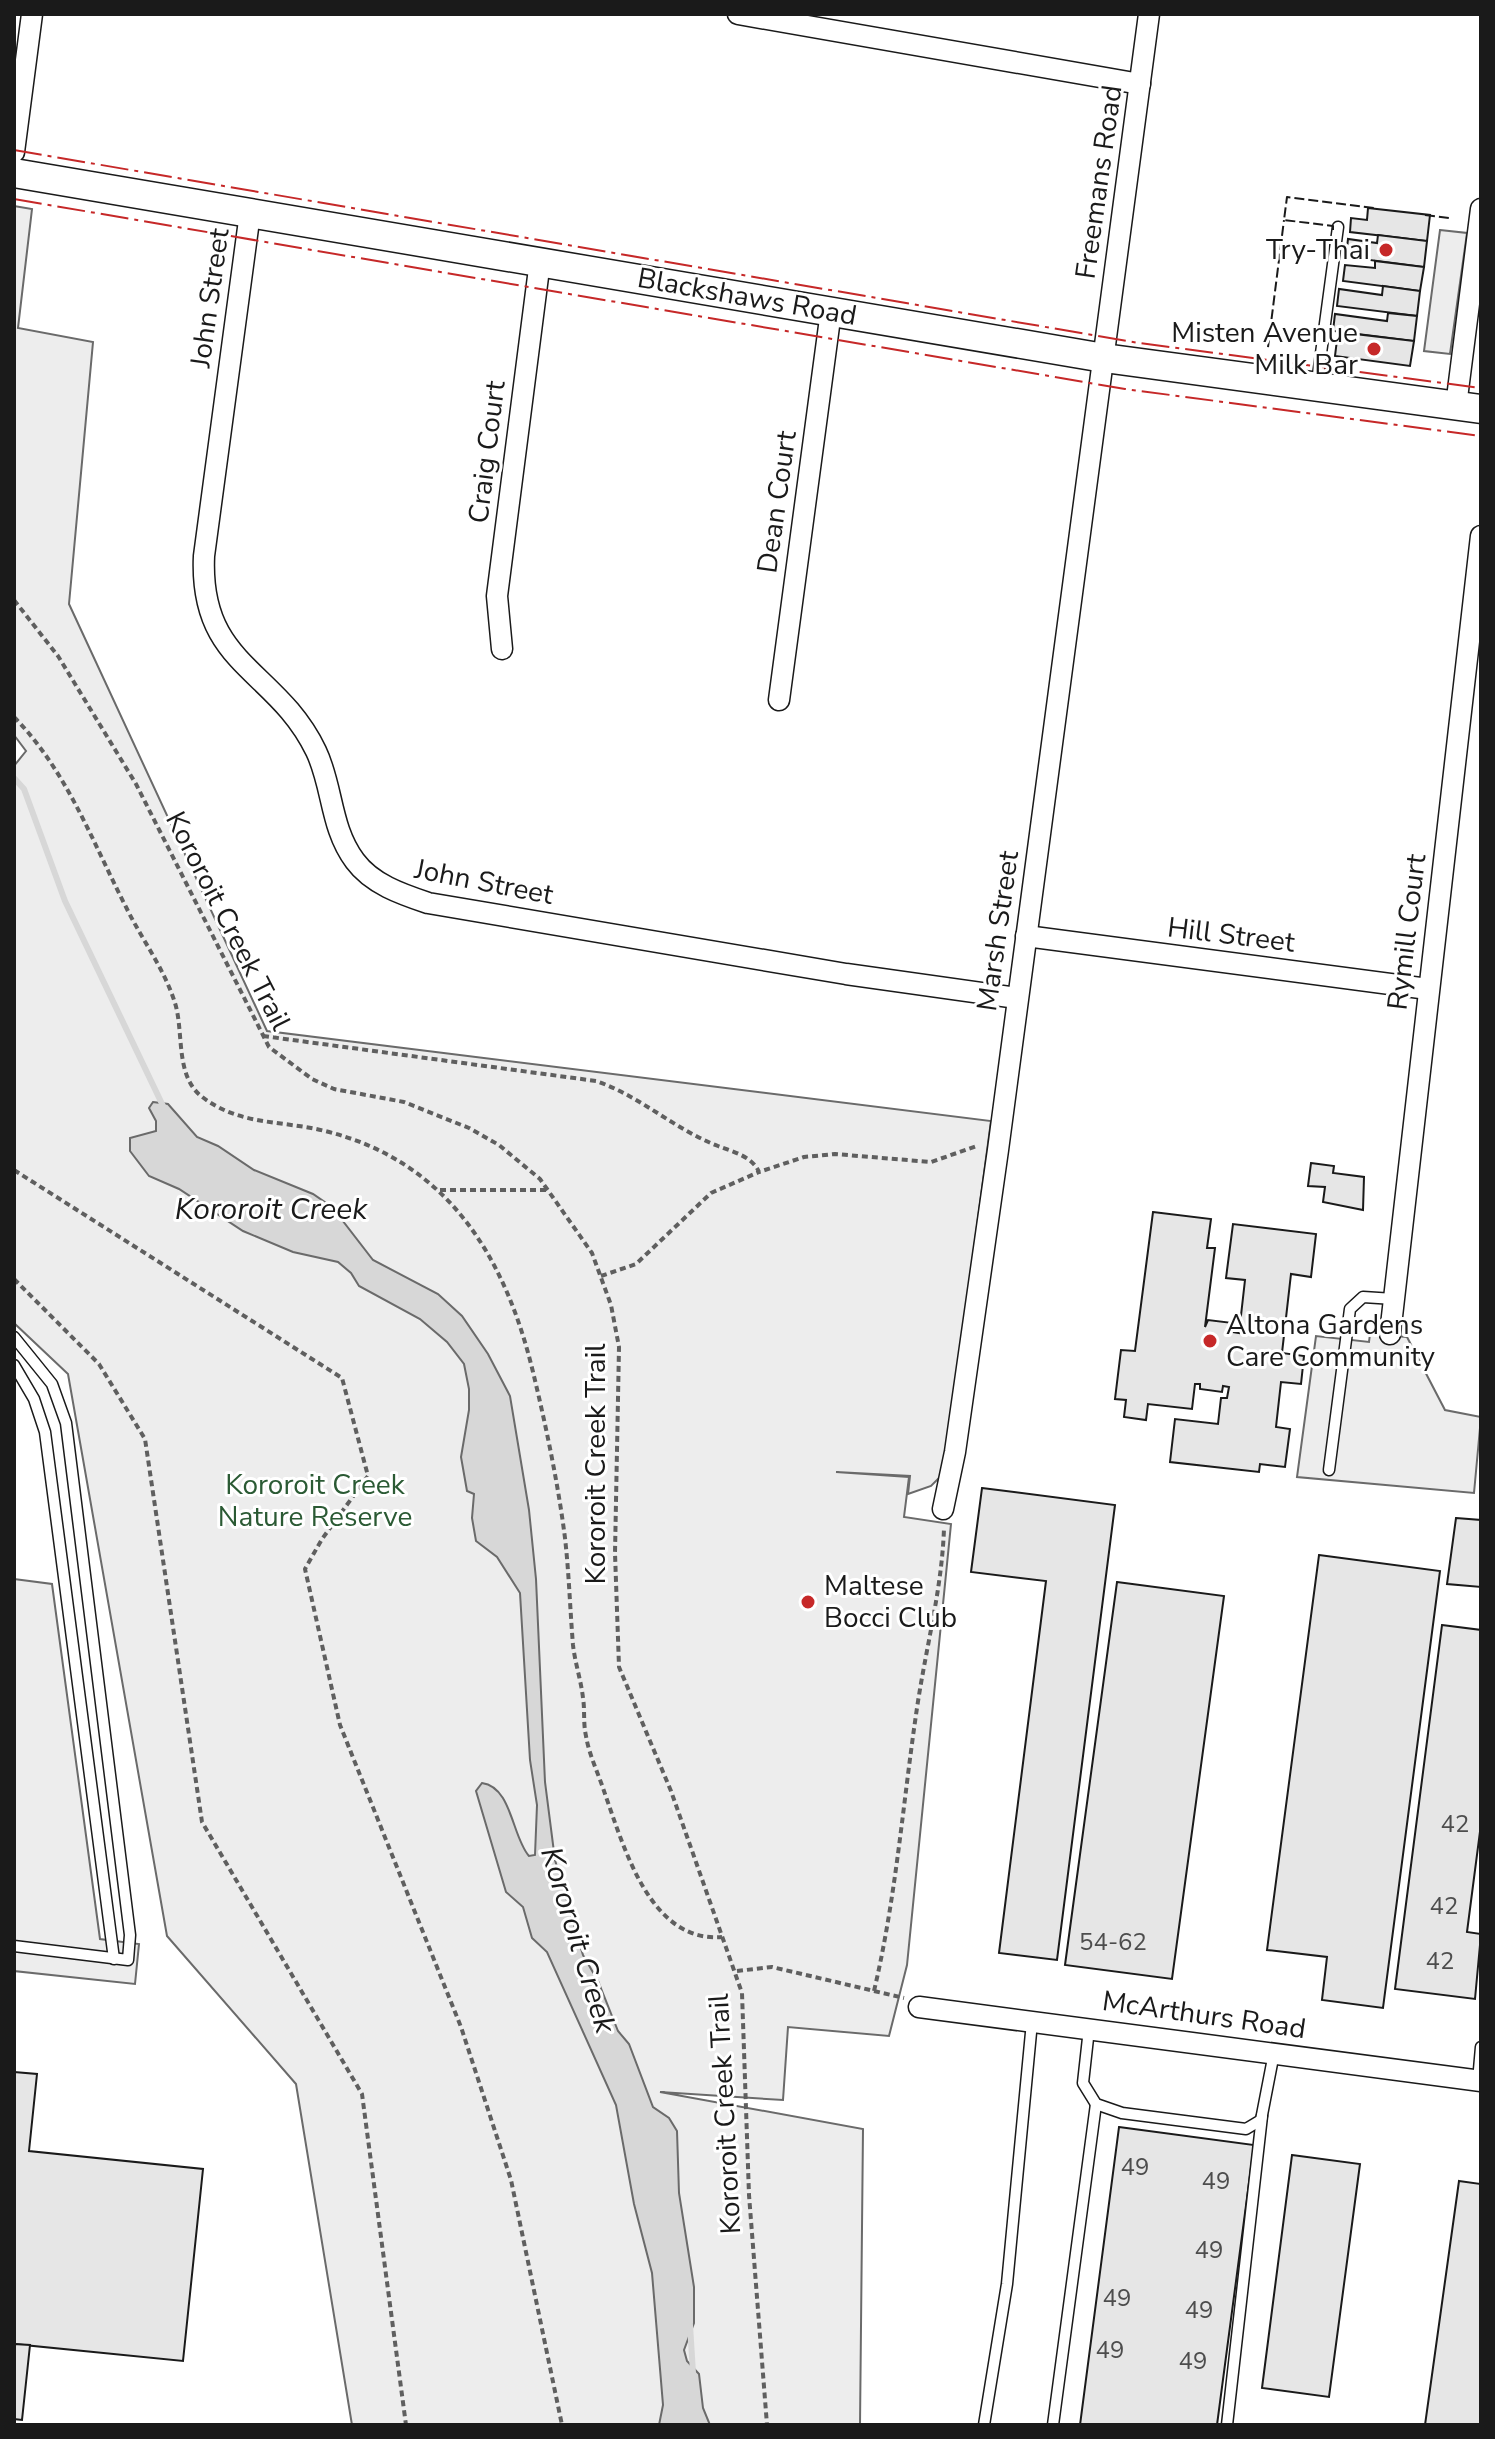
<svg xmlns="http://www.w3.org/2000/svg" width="1495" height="2439" viewBox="0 0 1495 2439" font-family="'Nunito Sans',sans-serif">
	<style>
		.built { fill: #ededed; stroke: #6a6a6a; stroke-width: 2 }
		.water { fill: #d7d7d7; stroke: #6a6a6a; stroke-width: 2 }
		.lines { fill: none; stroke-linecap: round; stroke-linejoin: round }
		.stream { stroke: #d7d7d7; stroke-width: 6 }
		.building { fill: #e6e6e6; stroke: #1a1a1a; stroke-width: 2 }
		.service-casing { stroke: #1a1a1a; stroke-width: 13 }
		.minor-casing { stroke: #1a1a1a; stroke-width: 23 }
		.secondary-casing { stroke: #1a1a1a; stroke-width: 31 }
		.path { stroke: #5f5f5f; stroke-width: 4; stroke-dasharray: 6 4; stroke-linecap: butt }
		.service { stroke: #fff; stroke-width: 10 }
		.minor { stroke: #fff; stroke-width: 20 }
		.secondary { stroke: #fff; stroke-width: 28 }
		.fence { stroke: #1a1a1a; stroke-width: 2; stroke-dasharray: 10 4; stroke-linecap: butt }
		.power { stroke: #c62828; stroke-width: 2; stroke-dasharray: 28 6 4 6; stroke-linecap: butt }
		.poi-dot { fill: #c62828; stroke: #fff; stroke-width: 3 }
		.labels { text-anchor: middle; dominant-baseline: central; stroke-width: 6; stroke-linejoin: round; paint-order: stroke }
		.number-label { font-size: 24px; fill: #4d4d4d }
		.street-label { font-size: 28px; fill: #1a1a1a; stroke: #fff }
		.poi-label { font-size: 28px; fill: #1a1a1a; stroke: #fff; text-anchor: end }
		.park-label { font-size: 28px; fill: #2b5a34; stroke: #fff }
		.water-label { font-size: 30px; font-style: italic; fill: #1a1a1a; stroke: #fff }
	</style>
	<rect width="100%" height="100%" fill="#fff"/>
	<g class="built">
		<path d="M14,206L32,209L18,328L93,342L69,604L267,1031L991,1121L944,1473L931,1486L908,1494L910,1476L836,1472L909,1477L904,1517L951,1524L907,1965L889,2036L788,2027L783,2100L660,2092L863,2129L860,2425H352L296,2084L167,1936L68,1374L14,1323V766L26,751L14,735Z"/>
		<path d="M1440,230L1467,233L1450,354L1424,351Z"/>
		<path d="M1370,1334L1407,1337L1445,1410L1481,1417L1474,1493L1297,1477L1316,1336L1369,1342Z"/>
		<path d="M14,1579L52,1584L100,1939L139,1944L135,1984L14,1971Z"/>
	</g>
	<path class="water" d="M153,1102L168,1104L197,1137L218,1146L254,1170L313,1194L332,1207L373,1260L438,1294L462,1316L488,1354L510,1396L529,1510L536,1579L545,1782L555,1860L583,1955L598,1981L618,2031L629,2044L653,2107L669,2118L677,2131L679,2193L694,2287V2323L684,2350L687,2361L699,2374L703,2408L710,2425H659L663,2405L652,2273L634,2204L616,2105L547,1952L532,1938L523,1907L506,1892L476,1791L482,1783C512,1787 512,1837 529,1856L535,1855L537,1805L530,1760L520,1593L497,1557L476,1541L472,1518L474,1494L467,1491L461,1457L469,1410V1389L464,1364L447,1342L420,1319L359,1286L351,1273L338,1262L293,1252L243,1231L179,1189L149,1176L130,1151V1138L156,1131V1121L149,1108Z"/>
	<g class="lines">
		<g class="stream">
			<path d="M14,778L24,789L65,901L164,1108"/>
			<path d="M690,2325L693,2373"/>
		</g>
	</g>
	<g class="building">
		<path d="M1368,208L1430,215L1427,241L1350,232L1351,218L1367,220Z"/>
		<path d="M1378,235L1427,241L1424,267L1346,257L1348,239L1377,243Z"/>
		<path d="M1375,261L1424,267L1420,291L1343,281L1345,265L1375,268Z"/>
		<path d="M1383,286L1420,291L1417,316L1337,306L1339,289L1382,295Z"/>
		<path d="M1388,313L1417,316L1414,341L1333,331L1335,314L1387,321Z"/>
		<path d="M1338,332L1414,341L1410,366L1335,356Z"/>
		<path d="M1311,1163L1334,1166L1333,1173L1364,1177L1363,1210L1323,1202L1325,1187L1308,1186Z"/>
		<path d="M1153,1212L1211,1219L1207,1248H1215L1205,1327L1208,1320L1233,1323L1232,1332L1239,1333L1245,1280L1226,1278L1233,1224L1316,1234L1311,1277L1291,1274L1282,1353L1304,1356L1301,1384L1281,1382L1276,1427L1290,1429L1285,1467L1260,1464L1259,1472L1170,1462L1175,1419L1218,1424L1221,1398H1227L1229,1387L1223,1386L1222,1392L1200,1389V1384H1195L1192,1409L1148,1404L1146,1420L1124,1417L1126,1400L1115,1399L1121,1350L1135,1351Z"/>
		<path d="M982,1488L1115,1505L1057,1960L999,1953L1046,1581L971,1572Z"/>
		<path d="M1456,1518L1481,1520V1587L1447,1584Z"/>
		<path d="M1319,1555L1440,1571L1383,2008L1322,2000L1327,1957L1267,1950Z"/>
		<path d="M1117,1582L1224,1596L1172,1979L1065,1965Z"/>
		<path d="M1442,1625L1481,1630V1824L1467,1932L1481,1934L1475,1999L1395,1989Z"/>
		<path d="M14,2072L37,2074L29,2151L203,2169L183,2361L14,2344Z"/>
		<path d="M1119,2127L1254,2145L1217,2425H1080Z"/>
		<path d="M1292,2155L1360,2164L1329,2397L1262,2388Z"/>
		<path d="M1459,2181L1481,2184V2425H1425Z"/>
		<path d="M14,2344L30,2345L22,2420L14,2419Z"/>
	</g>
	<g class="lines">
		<defs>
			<g id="service">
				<path d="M1317,383L1338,227"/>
				<path d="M14,1337L52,1384L66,1423L130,1935L128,1960L14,1946"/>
				<path d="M14,1365L34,1399L45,1432L114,1959"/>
				<path d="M1329,1470L1350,1309L1363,1297L1394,1299"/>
				<path d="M1089,2029L1083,2083L1096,2104L1122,2113L1246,2129L1261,2120L1274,2053"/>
				<path d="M1478,2081L1481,2047"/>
				<path d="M984,2425L1007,2284L1032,2022"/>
				<path d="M1053,2425L1096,2104"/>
				<path d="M1227,2425L1262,2116"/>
			</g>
			<g id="minor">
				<path d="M738,14L1140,84"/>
				<path d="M14,152L32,14"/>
				<path d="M250,213L204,556C199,666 276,668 316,751C333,786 330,828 355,861C372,884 401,894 428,903L846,974L1017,998"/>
				<path d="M1456,406L1481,209"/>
				<path d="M502,649L497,596L540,261"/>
				<path d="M779,700L831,311"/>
				<path d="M1026,936L1428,989"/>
				<path d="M1390,1334L1481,536"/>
				<path d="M943,1509L955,1452L998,1150L1149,14"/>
				<path d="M919,2007L1481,2081"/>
			</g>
			<path id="secondary" d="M14,173L1104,358L1481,409"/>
		</defs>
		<use href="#service" class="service-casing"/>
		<use href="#minor" class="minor-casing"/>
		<use href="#secondary" class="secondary-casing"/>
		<g class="path">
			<path d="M14,600L58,656L136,784L269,1047L312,1079L334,1089L404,1102L469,1128L499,1145L540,1179L592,1253L611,1305L619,1347L615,1553L619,1667L671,1791L742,1993L749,2195L767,2425"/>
			<path d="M14,717C67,771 92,841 126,907C142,940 164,968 175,1003C184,1032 175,1075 201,1096C239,1126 281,1120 325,1131C447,1161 505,1256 533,1372C546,1426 558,1483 565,1538C569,1573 570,1609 573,1645C575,1663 581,1680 583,1698C585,1710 583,1723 586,1736C589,1755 599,1775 605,1794C624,1847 650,1943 722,1937"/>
			<path d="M263,1036L596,1081C640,1096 674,1129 718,1146C733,1152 752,1156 759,1172L804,1157L835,1154L931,1162L977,1146"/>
			<path d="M14,1170L342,1378L368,1476L322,1539L305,1569L340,1725L461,2027L511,2180L562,2425"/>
			<path d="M440,1190H548"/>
			<path d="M601,1276L636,1264L711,1193L759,1172"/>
			<path d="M14,1279L99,1364L145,1439L202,1822L362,2094L406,2425"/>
			<path d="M737,1971L772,1967L904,1998"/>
			<path d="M874,1991C896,1898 903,1802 917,1708C926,1647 942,1589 944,1528"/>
		</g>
		<use href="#service" class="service"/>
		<use href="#minor" class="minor"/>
		<use href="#secondary" class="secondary"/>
		<g class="fence">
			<path d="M1425,215L1449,218"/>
			<path d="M1333,230V226L1284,220L1287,197L1374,208"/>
			<path d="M1268,347L1284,220"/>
		</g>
		<g class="power">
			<path d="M14,150L1139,343L1481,388"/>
			<path d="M14,199L1125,389L1481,436"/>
		</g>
	</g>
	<g class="poi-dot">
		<circle cx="1386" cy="250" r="8"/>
		<circle cx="1374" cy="349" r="8"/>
		<circle cx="1210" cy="1341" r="8"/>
		<circle cx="808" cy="1602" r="8"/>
	</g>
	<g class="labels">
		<g class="number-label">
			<text x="1455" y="1824">42</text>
			<text x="1444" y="1906">42</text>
			<text x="1113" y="1942">54-62</text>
			<text x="1440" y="1961">42</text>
			<text x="1135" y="2167">49</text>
			<text x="1216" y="2181">49</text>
			<text x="1209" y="2250">49</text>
			<text x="1117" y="2298">49</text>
			<text x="1199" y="2310">49</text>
			<text x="1110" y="2350">49</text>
			<text x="1193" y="2361">49</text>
		</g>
		<g class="street-label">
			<text transform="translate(1099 182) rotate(-82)">Freemans Road</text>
			<text transform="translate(747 297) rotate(10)">Blackshaws Road</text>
			<text transform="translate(210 298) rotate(-82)">John Street</text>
			<text transform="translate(487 452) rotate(-83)">Craig Court</text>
			<text transform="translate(777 502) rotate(-82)">Dean Court</text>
			<text transform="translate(484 882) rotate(11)">John Street</text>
			<text transform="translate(228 921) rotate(63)">Kororoit Creek Trail</text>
			<text transform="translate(998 931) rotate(-82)">Marsh Street</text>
			<text transform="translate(1407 932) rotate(-83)">Rymill Court</text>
			<text transform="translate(1231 935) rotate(7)">Hill Street</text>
			<text transform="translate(596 1464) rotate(-90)">Kororoit Creek Trail</text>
			<text transform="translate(1204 2015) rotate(8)">McArthurs Road</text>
			<text transform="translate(725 2114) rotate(-93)">Kororoit Creek Trail</text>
		</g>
		<g class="poi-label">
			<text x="1370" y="250">Try-Thai</text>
			<text x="1358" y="333">Misten Avenue<tspan x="1358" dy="32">Milk Bar</tspan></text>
			<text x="1226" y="1325" text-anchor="start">Altona Gardens<tspan x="1226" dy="32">Care Community</tspan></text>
			<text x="824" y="1586" text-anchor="start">Maltese<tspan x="824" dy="32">Bocci Club</tspan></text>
		</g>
		<g class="park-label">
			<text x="315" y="1485">Kororoit Creek<tspan x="315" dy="32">Nature Reserve</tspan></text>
		</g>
		<g class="water-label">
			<text x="271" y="1209">Kororoit Creek</text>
			<text transform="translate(578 1940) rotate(73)">Kororoit Creek</text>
		</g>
	</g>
	<rect width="1495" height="2439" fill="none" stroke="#1a1a1a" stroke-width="32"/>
</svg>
